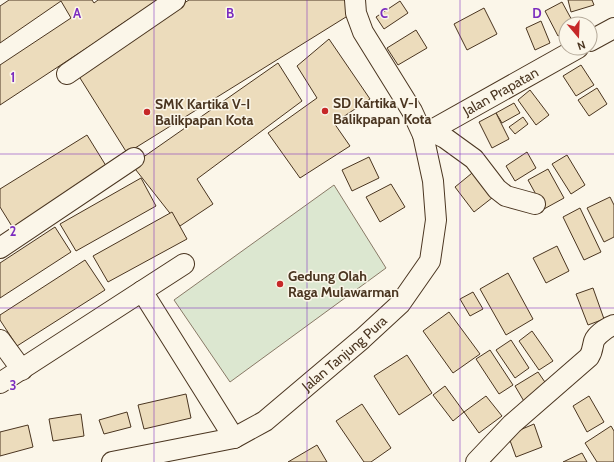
<svg xmlns="http://www.w3.org/2000/svg" width="614" height="462" viewBox="0 0 614 462" font-family="Cabin,sans-serif">
	<style>
		.green { fill: #dce7d0; stroke: #887966 }
		.building { fill: #ecdcbc; stroke: #4a3520 }
		.lines { fill: none; stroke-linecap: round; stroke-linejoin: round }
		.minor-casing { stroke: #4a3520; stroke-width: 22 }
		.minor { stroke: #fbf6e9; stroke-width: 20 }
		.grid { fill: none; stroke: #7b2cbf; stroke-width: 1; stroke-opacity: 0.55 }
		.poi-dot { fill: #c62828; stroke: #fbf6e9; stroke-width: 1.5 }
		.labels { text-anchor: middle; dominant-baseline: central; stroke-width: 3; stroke-linejoin: round; paint-order: stroke }
		.street-label { font-size: 14px; fill: #4a3520; stroke: #fbf6e9 }
		.poi-label { font-size: 14px; font-weight: bold; fill: #4a3520; stroke: #fbf6e9; text-anchor: start }
		.grid-label { font-size: 13px; text-anchor: middle; font-weight: bold; fill: #7b2cbf; stroke: #fbf6e9; stroke-width: 3; stroke-linejoin: round; paint-order: stroke }
	</style>
	<rect width="100%" height="100%" fill="#fbf6e9"/>
	<path class="green" d="M334,185L386,268L230,382L174,300Z"/>
	<g class="building">
		<path d="M9,0H92L94,3L98,0H158L111,31V32L0,105V65L71,18L61,1L0,43V6Z"/>
		<path d="M189,0H347L354,12L127,153L75,70Z"/>
		<path d="M568,0H592L594,5L571,12Z"/>
		<path d="M400,1L408,13L384,29L376,17Z"/>
		<path d="M562,2L574,24H566V31L558,36L545,11Z"/>
		<path d="M484,8L497,34L467,50L454,24Z"/>
		<path d="M541,21L550,43L535,50L526,28Z"/>
		<path d="M416,30L427,48L398,65L387,48Z"/>
		<path d="M329,39L370,99L334,123L350,146L300,178L268,133L317,98L297,66Z"/>
		<path d="M278,63L302,101L197,179L213,204L180,226L132,165Z"/>
		<path d="M581,65L594,85L576,96L563,76Z"/>
		<path d="M597,88L607,104L589,116L578,100Z"/>
		<path d="M530,90L549,115L536,125L518,100Z"/>
		<path d="M514,103L520,113L502,123L496,113Z"/>
		<path d="M496,113L509,139L492,148L479,122Z"/>
		<path d="M523,117L528,124L515,134L509,127Z"/>
		<path d="M87,135L108,169L13,228L0,207V189Z"/>
		<path d="M527,152L536,168L515,181L506,166Z"/>
		<path d="M567,155L585,185L571,194L552,164Z"/>
		<path d="M369,157L379,178L352,191L342,170Z"/>
		<path d="M477,169L497,194L474,212L455,187Z"/>
		<path d="M548,169L564,198L544,209L528,180Z"/>
		<path d="M141,178L156,206L76,251L60,224Z"/>
		<path d="M391,184L405,207L380,222L366,197Z"/>
		<path d="M610,197L614,205V237L604,242L587,208Z"/>
		<path d="M580,208L601,252L584,260L563,217Z"/>
		<path d="M172,212L187,239L108,282L93,256Z"/>
		<path d="M55,227L71,252L0,298V263Z"/>
		<path d="M557,246L569,271L546,283L533,258Z"/>
		<path d="M85,260L105,290L17,346L0,320V315Z"/>
		<path d="M508,273L533,319L506,335L480,289Z"/>
		<path d="M593,288L604,319L588,325L576,294Z"/>
		<path d="M473,292L483,309L470,316L460,299Z"/>
		<path d="M449,312L480,354L453,373L423,331Z"/>
		<path d="M532,331L553,361L539,370L519,341Z"/>
		<path d="M511,340L529,368L515,378L496,350Z"/>
		<path d="M490,350L513,385L499,394L476,359Z"/>
		<path d="M407,355L432,393L399,415L374,376Z"/>
		<path d="M538,372L549,388L525,403L515,386Z"/>
		<path d="M445,386L464,412L453,421L433,395Z"/>
		<path d="M186,394L191,418L144,429L138,405Z"/>
		<path d="M486,396L502,416L479,433L464,412Z"/>
		<path d="M589,396L604,422L587,432L573,406Z"/>
		<path d="M362,404L391,448L371,462H364L336,421Z"/>
		<path d="M127,412L131,427L104,434L99,420Z"/>
		<path d="M81,414L84,436L53,441L49,419Z"/>
		<path d="M534,424L542,447L516,457L508,435Z"/>
		<path d="M28,425L33,447L0,456V432Z"/>
		<path d="M611,426L614,431V462H597L585,443Z"/>
		<path d="M317,445L327,462H288Z"/>
		<path d="M582,453L587,462H563Z"/>
	</g>
	<g class="lines">
		<defs>
			<g id="minor">
				<path d="M590,41L614,28"/>
				<path d="M67,74L175,0"/>
				<path d="M431,131L445,138L474,159L497,189L506,196L535,204"/>
				<path id="s1" d="M423,135L578,48"/>
				<path d="M0,248L134,158"/>
				<path d="M142,291L234,438"/>
				<path d="M0,340L22,370"/>
				<path d="M0,383L184,264"/>
				<path id="s2" d="M112,462L234,438L265,421L362,339L400,304L430,261L436,220L433,181L423,135L412,111L363,32L356,13L355,0"/>
				<path d="M476,462L512,424L589,357C594,349 592,344 595,339C599,333 608,327 614,325"/>
			</g>
		</defs>
		<use href="#minor" class="minor-casing"/>
		<use href="#minor" class="minor"/>
	</g>
	<path class="grid" d="M154,0V462M307,0V462M460,0V462M0,154H614M0,308H614"/>
	<g class="poi-dot">
		<circle cx="325" cy="111" r="4"/>
		<circle cx="147" cy="112" r="4"/>
		<circle cx="280" cy="284" r="4"/>
	</g>
	<g class="labels">
		<g class="street-label">
			<text stroke="none"><textPath href="#s1" startOffset="89">Jalan Prapatan</textPath></text>
			<text stroke="none"><textPath href="#s2" startOffset="264">Jalan Tanjung Pura</textPath></text>
		</g>
		<g class="poi-label">
			<text x="333" y="103">SD Kartika V-I<tspan x="333" dy="16">Balikpapan Kota</tspan></text>
			<text x="155" y="104">SMK Kartika V-I<tspan x="155" dy="16">Balikpapan Kota</tspan></text>
			<text x="288" y="276">Gedung Olah<tspan x="288" dy="16">Raga Mulawarman</tspan></text>
		</g>
	</g>
	<g class="grid-label">
		<text x="77" y="18">A</text>
		<text x="230" y="18">B</text>
		<text x="384" y="18">C</text>
		<text x="537" y="18">D</text>
		<text x="13" y="82">1</text>
		<text x="13" y="236">2</text>
		<text x="13" y="390">3</text>
	</g>
	<g transform="translate(578 36) rotate(161)"><circle r="19" fill="#fbf6e9" stroke="#b4a999"/>
	<path d="M0-3L7 15L0 10L-7 15Z" fill="#c62828"/>
	<text y="-6" font-size="11" font-weight="bold" text-anchor="middle" fill="#4a3520">N</text>
	</g>
</svg>
